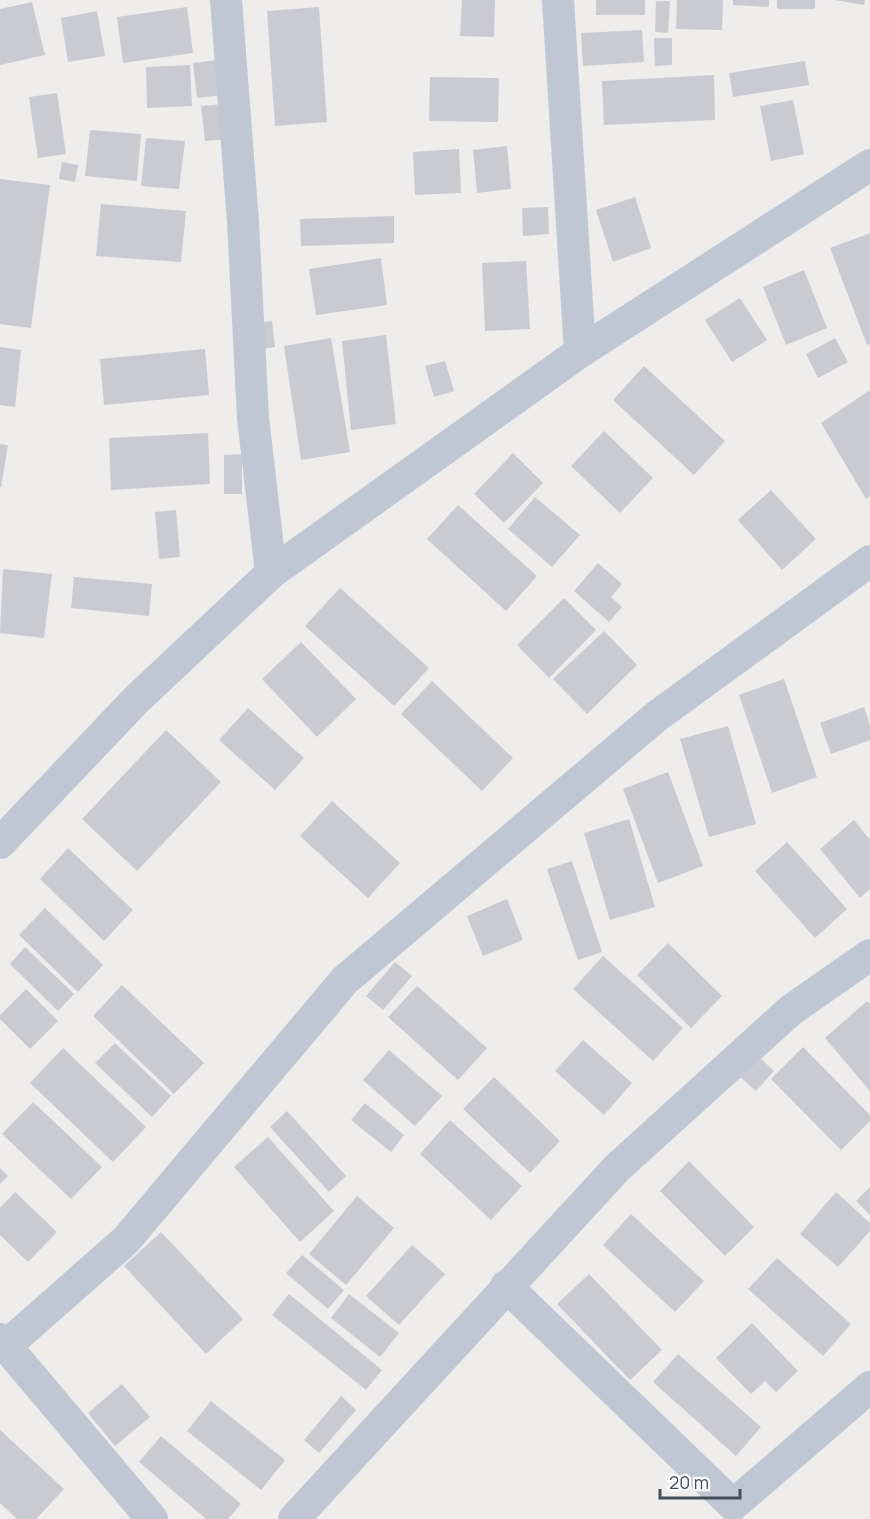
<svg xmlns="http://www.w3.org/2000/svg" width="870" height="1519" viewBox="0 0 870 1519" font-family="Manrope,sans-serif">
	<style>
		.building { fill: #c9cbd1 }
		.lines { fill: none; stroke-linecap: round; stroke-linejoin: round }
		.minor { stroke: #bfc7d2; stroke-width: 32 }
	</style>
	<rect width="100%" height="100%" fill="#efecec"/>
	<g class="building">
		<path d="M462,0H495L494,37L460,36Z"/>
		<rect x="596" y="0" width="49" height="15"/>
		<path d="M677,0H723L722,30L676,29Z"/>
		<path d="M733,0H769V7L733,5Z"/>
		<rect x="777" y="0" width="38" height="9"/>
		<path d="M835,0H865L864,5Z"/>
		<path d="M656,1H670L668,33L655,32Z"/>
		<path d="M32,2L45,55L0,65V9Z"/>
		<path d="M187,7L193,53L123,63L117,17Z"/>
		<path d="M319,7L327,122L275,126L267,11Z"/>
		<path d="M97,11L105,56L68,62L61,18Z"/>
		<path d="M642,30L644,62L583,66L581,33Z"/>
		<path d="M654,38H672V65L655,66Z"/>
		<path d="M218,60L222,95L197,98L193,63Z"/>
		<path d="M805,61L809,85L733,97L729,73Z"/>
		<path d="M190,65L192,106L147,108L146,67Z"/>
		<path d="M714,75L715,120L604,125L602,81Z"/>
		<path d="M430,77L499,78L498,122L429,121Z"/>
		<path d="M57,93L66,154L38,158L29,97Z"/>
		<path d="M793,100L804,154L771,161L760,106Z"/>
		<path d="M223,104L227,139L205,141L201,106Z"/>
		<path d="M90,130L141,134L137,181L85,176Z"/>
		<path d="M146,138L185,141L179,189L141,186Z"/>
		<path d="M507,146L511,189L477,193L473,150Z"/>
		<path d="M459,149L461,193L415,195L413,152Z"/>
		<path d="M62,162L78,165L75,182L59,179Z"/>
		<path d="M0,179L50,185L31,328L0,324Z"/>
		<path d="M635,197L651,248L613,262L596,210Z"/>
		<path d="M101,204L186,211L181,262L96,256Z"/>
		<path d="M548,207L549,234L523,236L522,208Z"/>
		<path d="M394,216V243L301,246L300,219Z"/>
		<path d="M870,233V344L867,345L830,248Z"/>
		<path d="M381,258L387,305L316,315L309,269Z"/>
		<path d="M526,261L530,329L485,331L482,263Z"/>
		<path d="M804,270L827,328L786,345L763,287Z"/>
		<path d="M740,298L767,340L732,362L705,320Z"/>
		<path d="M272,321L275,347L257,350L254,323Z"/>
		<path d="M386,335L396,424L351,430L342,341Z"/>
		<path d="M331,338L350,452L301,460L284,346Z"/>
		<path d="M835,338L848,362L818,378L806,354Z"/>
		<path d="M0,347L21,350L15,407L0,405Z"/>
		<path d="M205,349L209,395L104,405L100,359Z"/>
		<path d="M445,361L454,391L434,397L425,366Z"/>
		<path d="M644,366L725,441L694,475L613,400Z"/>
		<path d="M870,390V496L866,499L821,423Z"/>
		<path d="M604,431L653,478L620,513L571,466Z"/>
		<path d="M208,433L210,484L111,490L109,438Z"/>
		<path d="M0,444L8,445L1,487H0Z"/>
		<path d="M513,453L543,483L504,523L474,494Z"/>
		<path d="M242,454V494H224V455Z"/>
		<path d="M771,490L816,539L782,570L738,520Z"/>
		<path d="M535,497L580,535L552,567L508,529Z"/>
		<path d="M458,505L537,576L506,611L427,539Z"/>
		<path d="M176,510L180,557L159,559L155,512Z"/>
		<path d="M598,563L622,584L611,597L622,607L609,622L574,591Z"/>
		<path d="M3,569L52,574L44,638L0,633Z"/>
		<path d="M74,577L152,584L149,616L71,608Z"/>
		<path d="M340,588L429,668L394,706L305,626Z"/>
		<path d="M564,598L596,630L549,678L517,645Z"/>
		<path d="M604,631L637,665L587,714L553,679Z"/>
		<path d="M301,642L356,699L317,737L262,679Z"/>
		<path d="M784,679L817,777L772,793L739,695Z"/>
		<path d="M432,681L513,758L482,791L401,714Z"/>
		<path d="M864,707L870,725V740L831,754L820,723Z"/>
		<path d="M248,708L304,758L275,790L219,740Z"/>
		<path d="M728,726L756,824L709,837L680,739Z"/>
		<path d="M166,730L221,782L137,871L82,819Z"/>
		<path d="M668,772L703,866L658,883L623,789Z"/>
		<path d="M332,801L400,863L368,898L300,836Z"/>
		<path d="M629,819L655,907L610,920L584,833Z"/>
		<path d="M854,820L870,840V889L860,898L820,849Z"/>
		<path d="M787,842L847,909L815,938L755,871Z"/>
		<path d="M68,848L133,910L104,941L40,879Z"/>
		<path d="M572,861L602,952L578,960L547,869Z"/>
		<path d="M507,899L523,940L483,956L467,916Z"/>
		<path d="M45,908L103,965L78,992L19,935Z"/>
		<path d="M668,943L722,996L691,1028L637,975Z"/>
		<path d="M25,947L74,994L58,1011L10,964Z"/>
		<path d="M603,956L683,1028L653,1061L573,989Z"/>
		<path d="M395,962L412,976L383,1010L366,996Z"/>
		<path d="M122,985L204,1063L174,1094L93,1016Z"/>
		<path d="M417,986L487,1048L458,1080L388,1017Z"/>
		<path d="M26,989L58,1021L30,1049L0,1019V1015Z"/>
		<path d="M867,1001L870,1004V1091L825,1038Z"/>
		<path d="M583,1040L632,1083L604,1115L555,1071Z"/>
		<path d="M115,1043L171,1096L152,1117L95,1063Z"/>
		<path d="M803,1047L870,1115V1121L841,1150L771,1079Z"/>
		<path d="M63,1048L146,1127L113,1162L30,1083Z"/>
		<path d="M389,1050L442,1096L415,1126L363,1080Z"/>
		<path d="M759,1057L774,1071L756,1091L740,1077Z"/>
		<path d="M494,1077L560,1141L530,1173L463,1109Z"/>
		<path d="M33,1102L102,1167L71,1199L2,1134Z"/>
		<path d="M365,1103L404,1135L391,1152L351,1120Z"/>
		<path d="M287,1111L346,1176L329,1192L270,1127Z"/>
		<path d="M450,1120L522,1186L491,1220L420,1154Z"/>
		<path d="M268,1137L334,1211L300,1242L234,1167Z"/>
		<path d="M689,1161L754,1227L725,1256L660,1191Z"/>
		<path d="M0,1168L8,1176L0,1184Z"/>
		<path d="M870,1187V1215L856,1201Z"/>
		<path d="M15,1192L57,1232L28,1262L0,1235V1208Z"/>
		<path d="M836,1192L870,1223V1231L838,1267L800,1234Z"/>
		<path d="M357,1196L394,1228L346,1285L309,1254Z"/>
		<path d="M631,1214L704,1281L675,1312L603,1245Z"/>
		<path d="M161,1232L243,1319L206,1354L124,1266Z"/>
		<path d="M412,1245L445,1274L399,1325L366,1296Z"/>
		<path d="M302,1255L344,1290L328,1309L286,1273Z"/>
		<path d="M777,1258L851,1324L823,1356L748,1289Z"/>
		<path d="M589,1274L662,1350L630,1380L557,1304Z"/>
		<path d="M289,1294L382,1370L366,1390L272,1315Z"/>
		<path d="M349,1294L399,1333L380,1357L331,1318Z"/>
		<path d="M752,1323L798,1371L776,1392L765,1381L751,1394L716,1358Z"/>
		<path d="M678,1354L761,1427L736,1456L653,1382Z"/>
		<path d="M122,1384L150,1417L115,1446L88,1413Z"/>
		<path d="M341,1396L356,1410L319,1453L304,1440Z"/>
		<path d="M211,1401L285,1460L261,1490L187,1431Z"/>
		<path d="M0,1430L64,1489L36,1519H17L0,1503Z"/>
		<path d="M161,1436L241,1504L228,1519H206L139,1462Z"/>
	</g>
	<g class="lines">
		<g class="minor">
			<path d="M226,0L243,222L253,418L271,573"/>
			<path d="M558,0L580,352"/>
			<path d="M0,843L136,700L271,573L580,352L870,165"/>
			<path d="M506,1286L733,1505L870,1387"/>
			<path d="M0,1339L152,1519"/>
			<path d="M7,1345L126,1240L345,980L657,716L870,561"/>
			<path d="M294,1519L617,1168L791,1010L870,955"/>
		</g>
	</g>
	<path d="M660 1489v9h80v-9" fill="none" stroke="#454e59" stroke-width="3"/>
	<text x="669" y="1489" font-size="18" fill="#454e59" stroke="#ffffff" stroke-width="4.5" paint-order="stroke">20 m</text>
</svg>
